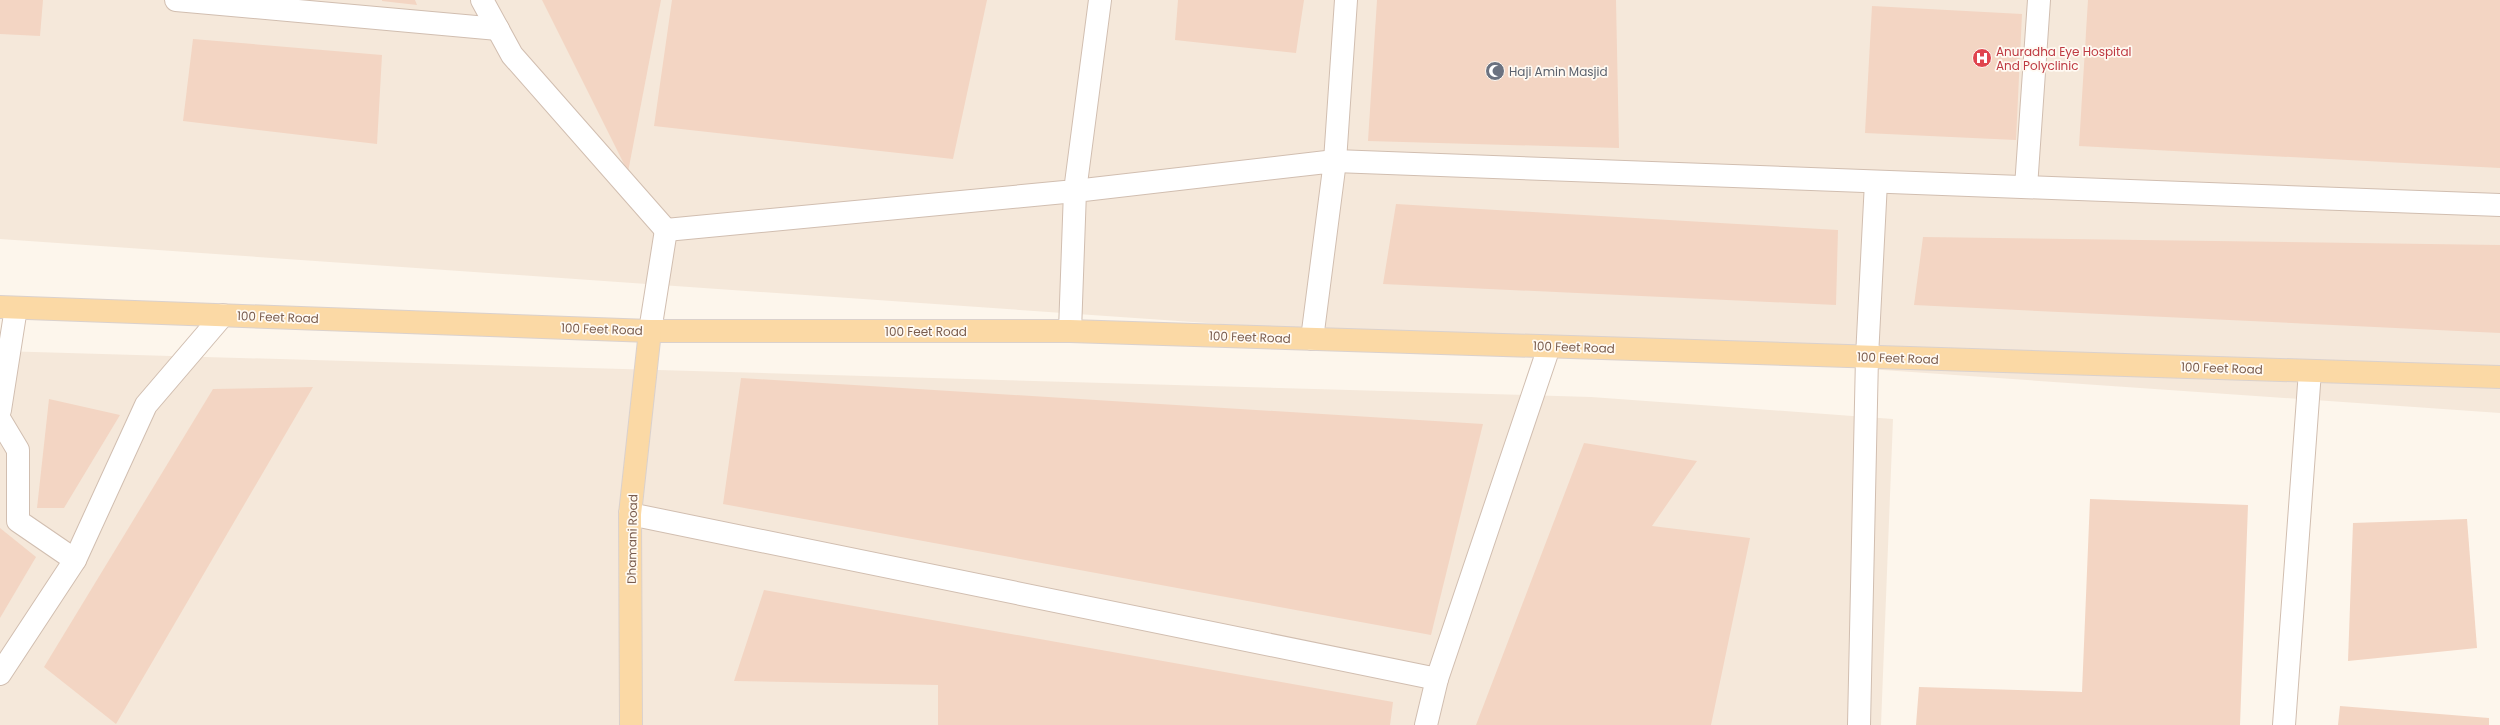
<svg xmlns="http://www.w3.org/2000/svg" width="2500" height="725" viewBox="0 0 2500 725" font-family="Poppins,sans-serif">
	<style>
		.residential { fill: #f5e8da }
		.building { fill: #f3d5c3 }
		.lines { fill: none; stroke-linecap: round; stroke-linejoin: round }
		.minor-casing { stroke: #d1beb0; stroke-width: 24 }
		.major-casing { stroke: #dad1cd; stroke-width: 24 }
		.minor { stroke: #fff; stroke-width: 22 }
		.major { stroke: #fbd9a5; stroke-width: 22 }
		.labels { text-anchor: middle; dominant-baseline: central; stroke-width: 3.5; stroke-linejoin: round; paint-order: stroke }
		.health-label { font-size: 12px; fill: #be3a42; stroke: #fffaf3; text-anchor: start }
		.worship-label { font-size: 12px; fill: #5b616d; stroke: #fffaf3; text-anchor: start }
		.street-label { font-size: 12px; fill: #7a5c4d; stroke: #fffaf3 }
	</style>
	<rect width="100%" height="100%" fill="#fdf6ec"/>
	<g class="residential">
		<path d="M0,0H2500V413L0,239Z"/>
		<path d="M0,351L1591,397L1893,419L1881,725H0Z"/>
	</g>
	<g class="building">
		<path d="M0,0H43L40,36L0,34Z"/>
		<path d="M382,0H415L417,5L382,1Z"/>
		<path d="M542,0H661L628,172Z"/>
		<path d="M672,0H987L953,159L654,126Z"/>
		<path d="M1178,0H1304L1296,53L1175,40Z"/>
		<path d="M1377,0H1616L1619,148L1368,141Z"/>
		<path d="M2088,0H2500V168L2079,146Z"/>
		<path d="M1872,6L2022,14L2016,140L1865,133Z"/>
		<path d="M193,39L382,55L377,144L183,121Z"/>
		<path d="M1396,204L1838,230L1836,305L1383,284Z"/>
		<path d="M1923,237L2500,245V333L1914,305Z"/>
		<path d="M741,378L1483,424L1431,635L723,504Z"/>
		<path d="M313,387L116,724L44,667L213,389Z"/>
		<path d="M49,399L120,415L64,508H37Z"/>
		<path d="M1584,443L1697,461L1652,526L1750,538L1711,725H1476Z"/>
		<path d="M2090,499L2248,505L2240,725H1916L1919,687L2082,692Z"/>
		<path d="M2467,519L2477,648L2348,661L2353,523Z"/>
		<path d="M0,528L36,557L0,618Z"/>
		<path d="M764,590L1393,702L1390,725H938V685L734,681Z"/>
		<path d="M2340,706L2489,718V725H2338Z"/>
	</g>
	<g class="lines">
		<defs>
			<g id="minor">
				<path d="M176,0L498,29"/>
				<path d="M482,0L512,55L666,230"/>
				<path d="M1346,0L1335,161L2500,205"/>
				<path d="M2026,187L2039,0"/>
				<path d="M666,230L1075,191L1100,0"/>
				<path d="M650,331L666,230"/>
				<path d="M1070,331L1075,191L1335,161L1312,339"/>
				<path d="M0,410L16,308"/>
				<path d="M0,420L18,450V521L75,560L0,674"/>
				<path d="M630,514L1437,679L1549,347"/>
				<path d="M75,560L146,405L223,315"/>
				<path d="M1426,725L1437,679"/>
				<path d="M1859,725L1867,357L1876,182"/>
				<path d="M2284,725L2310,371"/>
			</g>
			<g id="major">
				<path d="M0,307L650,331H1070L2500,377"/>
				<path d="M631,725L630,514L650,331"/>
			</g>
		</defs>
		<use href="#minor" class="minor-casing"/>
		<use href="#major" class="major-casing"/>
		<use href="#minor" class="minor"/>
		<use href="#major" class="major"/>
	</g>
	<defs>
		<symbol id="hospital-disc" viewBox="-11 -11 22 22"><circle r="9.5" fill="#e0444e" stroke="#fffaf3"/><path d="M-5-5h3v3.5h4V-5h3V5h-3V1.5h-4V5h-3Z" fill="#fff"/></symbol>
		<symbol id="mosque-disc" viewBox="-11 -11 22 22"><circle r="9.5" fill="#6b7280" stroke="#fffaf3"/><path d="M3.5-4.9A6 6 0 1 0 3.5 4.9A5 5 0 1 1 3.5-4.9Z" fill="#fff"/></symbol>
	</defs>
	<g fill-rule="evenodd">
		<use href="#hospital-disc" x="1971" y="47" width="22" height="22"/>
		<use href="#mosque-disc" x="1484" y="60" width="22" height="22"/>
	</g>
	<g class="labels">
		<g class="health-label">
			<text x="1996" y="51">Anuradha Eye Hospital<tspan x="1996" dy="14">And Polyclinic</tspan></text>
		</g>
		<g class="worship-label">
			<text x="1509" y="71">Haji Amin Masjid</text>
		</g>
		<g class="street-label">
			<text transform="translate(278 317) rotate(2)">100 Feet Road</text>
			<text transform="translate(602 329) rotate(2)">100 Feet Road</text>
			<text x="926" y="331">100 Feet Road</text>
			<text transform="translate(1250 337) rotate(2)">100 Feet Road</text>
			<text transform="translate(1574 347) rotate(2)">100 Feet Road</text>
			<text transform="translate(1898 358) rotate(2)">100 Feet Road</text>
			<text transform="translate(2222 368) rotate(2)">100 Feet Road</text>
			<text transform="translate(632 539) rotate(-89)">Dhamani Road</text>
		</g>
	</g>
</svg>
